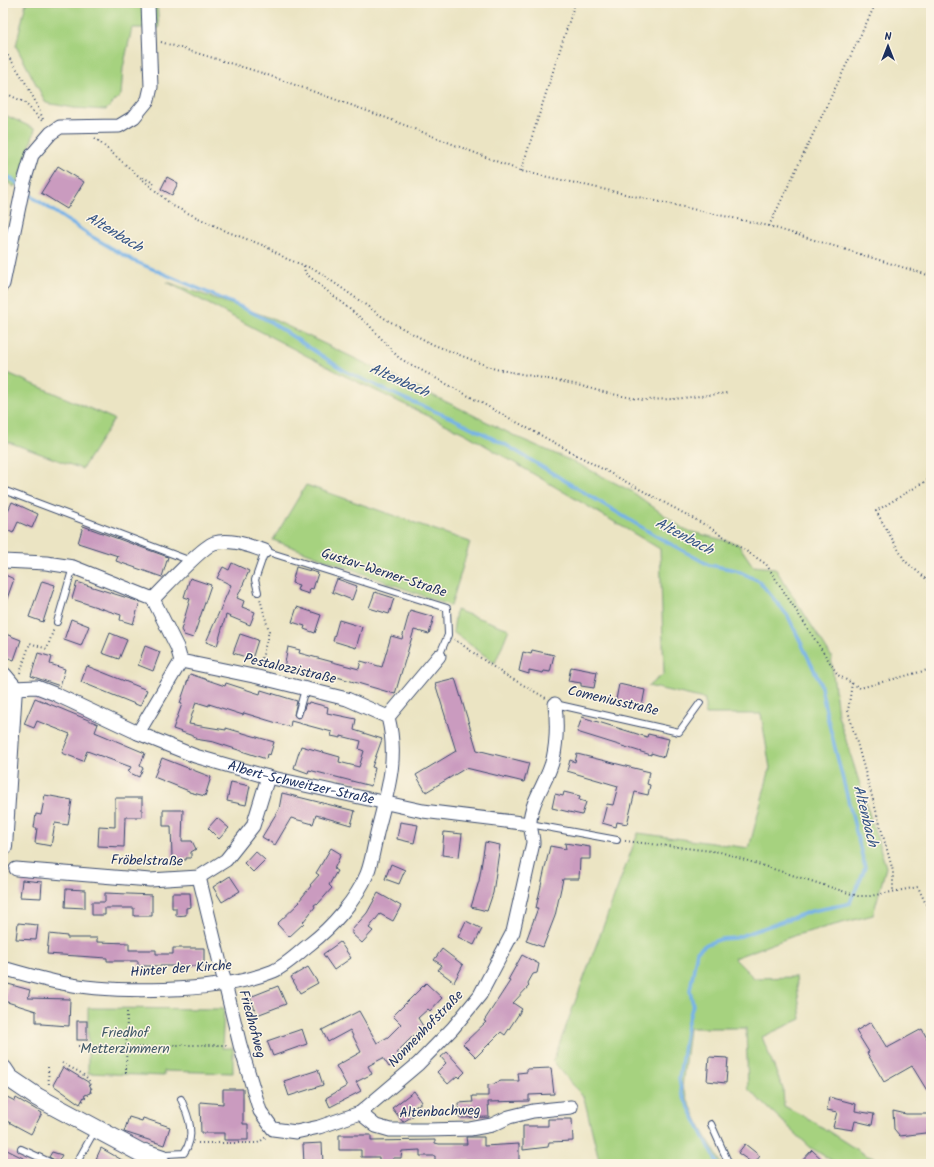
<svg xmlns="http://www.w3.org/2000/svg" width="934" height="1167" viewBox="0 0 934 1167" font-family="Kalam,sans-serif">
	<style>
		.green { fill: #a6d27f; stroke: #60806e }
		.lines { fill: none; stroke-linecap: round; stroke-linejoin: round }
		.stream { stroke: #76b2e8; stroke-width: 3.5 }
		.building { fill: #ca9bbf }
		.service-casing { stroke: #3a4a6d; stroke-width: 8 }
		.minor-casing { stroke: #3a4a6d; stroke-width: 15 }
		.secondary-casing { stroke: #3a4a6d; stroke-width: 20 }
		.path { stroke: #3a4a6d; stroke-width: 2; stroke-dasharray: 1 3; stroke-linecap: butt }
		.service { stroke: #fff; stroke-width: 6 }
		.minor { stroke: #fff; stroke-width: 13 }
		.secondary { stroke: #fff; stroke-width: 18 }
		.labels { text-anchor: middle; dominant-baseline: central; stroke-width: 3; stroke-linejoin: round; paint-order: stroke }
		.street-label { font-size: 14px; fill: #1b2f5e; stroke: #fcf5e5 }
		.park-label { font-size: 14px; fill: #3e5866; stroke: #fcf5e5 }
		.water-label { font-size: 15px; font-style: italic; fill: #365687; stroke: #fcf5e5 }
	</style>
	<rect width="100%" height="100%" fill="#fcf5e5"/>
	<filter id="ink" filterUnits="userSpaceOnUse"><feTurbulence type="fractalNoise" baseFrequency=".025" numOctaves="2"/><feDisplacementMap in="SourceGraphic" scale="8" xChannelSelector="R" yChannelSelector="G"/><feConvolveMatrix kernelMatrix="1 2 1 2 8 2 1 2 1" color-interpolation-filters="sRGB"/></filter>
	<filter id="wash" filterUnits="userSpaceOnUse"><feTurbulence type="fractalNoise" baseFrequency=".012" numOctaves="4" result="noise"/><feDisplacementMap in="SourceGraphic" scale="16" xChannelSelector="R" yChannelSelector="G"/><feGaussianBlur stdDeviation="0.9" result="paint"/><feColorMatrix in="noise" values="0 0 0 0 0 0 0 0 0 0 0 0 0 0 0 0 0 1.4 0 .05"/><feComposite in="paint" operator="in"/></filter>
	<g filter="url(#wash)">
		<rect width="100%" height="100%" fill="#ebe4c3"/>
		<g class="green">
			<path d="M26,3H157L159,28H132L123,68L121,95L106,110L74,108L46,103L16,46Z"/>
			<path d="M3,114L35,129L21,176L14,187L3,179Z"/>
			<path d="M167,282L268,317L457,407L517,437L576,463L631,491L685,530L738,544L753,566L775,568L831,656L838,715L886,867L873,915L796,935L734,958L754,978L796,977L801,1019L762,1037L783,1089L784,1106L811,1120L865,1155L892,1164H837L810,1147L748,1089L746,1028H689L682,1087L699,1124L722,1164H600L584,1098L553,1061L638,833L749,848L770,768L761,714H705V699L648,686L664,674L660,549L466,434L343,375Z"/>
			<path d="M3,371L114,419L82,469L3,440Z"/>
			<path d="M306,485L470,542L451,606L273,540Z"/>
			<path d="M456,610L509,629L495,663L453,632Z"/>
			<path d="M88,1008L224,1009L222,1048H233V1073L164,1071V1076L88,1073Z"/>
		</g>
		<g class="lines">
			<g class="stream">
				<path d="M3,173L20,185"/>
				<path d="M26,191L34,198L89,235L134,261L239,306L269,321L345,371L403,398L456,420L506,445L656,536L709,565L736,570L759,581L788,616L820,682L827,716L865,867C862,880 854,890 850,903L847,904L812,911L735,938L721,939L707,944L697,951L690,990L693,1005L687,1025L679,1079L682,1094L718,1164"/>
			</g>
		</g>
		<g id="blocks">
			<g class="building">
				<path d="M58,166L84,182L67,209L41,193Z"/>
				<path d="M167,177L178,183L172,195L161,189Z"/>
				<path d="M12,502L38,514L32,528L18,522L13,533L3,528V522Z"/>
				<path d="M83,526L168,557L162,577L116,561L118,556L78,543Z"/>
				<path d="M232,563L249,571L237,598L244,601L242,607L255,612L250,625L226,615L217,646L206,642L231,585L217,578L223,567L229,570Z"/>
				<path d="M296,567L318,573L313,589L310,588L309,594L297,590L299,585L292,583Z"/>
				<path d="M3,574L14,579L4,607H3Z"/>
				<path d="M190,578L211,585L193,638L184,635L181,630L190,599L184,597Z"/>
				<path d="M337,579L357,586L352,600L332,592Z"/>
				<path d="M42,581L55,585L43,622L29,617Z"/>
				<path d="M77,582L140,602L133,624L120,620L121,615L72,599Z"/>
				<path d="M375,592L394,598L389,614L369,608Z"/>
				<path d="M297,607L321,615L315,633L304,629L305,626L292,622Z"/>
				<path d="M410,610L434,617L429,634L414,630L395,694L327,674L326,679L284,668L288,647L300,650L299,653L359,669L361,661L382,667L391,636L402,639Z"/>
				<path d="M71,619L89,626L81,646L64,640Z"/>
				<path d="M339,620L362,627L356,648L333,641Z"/>
				<path d="M3,633L21,640L14,660L3,656Z"/>
				<path d="M110,633L127,640L119,659L102,653Z"/>
				<path d="M240,634L258,640L252,659L233,653Z"/>
				<path d="M145,646L160,652L153,671L138,665Z"/>
				<path d="M532,650L554,655L550,672L544,671L543,673L529,670V674L519,671L523,652L531,654Z"/>
				<path d="M38,653L52,657L50,664L65,669L60,686L31,676Z"/>
				<path d="M87,666L147,690L140,706L81,682Z"/>
				<path d="M571,667L597,672L594,688L581,686V683L568,681Z"/>
				<path d="M190,674L225,686L226,683L260,694L261,690L297,701L294,715L297,718L301,717L306,703L308,704L309,702L328,707L327,713L356,719L354,730L382,739L372,767L375,768L371,786L309,770L308,773L294,768L301,746L340,757L339,762L359,767L364,751L359,749L361,741L341,736V738L331,736L332,732L291,721L290,727L244,713L243,715L209,704V706L196,702L189,724L226,730V728L274,742L270,755L267,754L266,759L214,742L195,739L196,737L173,729L182,704L180,703Z"/>
				<path d="M455,678L477,750L529,763L524,782L466,768L426,792L416,775L456,751L435,683Z"/>
				<path d="M619,684L645,690L642,706L624,702V707L615,705Z"/>
				<path d="M35,698L98,724L95,732L145,753L140,766L143,768L139,777L128,772L131,767L87,751L83,761L62,753L70,734L37,721L34,728L24,724Z"/>
				<path d="M582,717L647,737L648,734L669,739L664,757L651,753V755L577,732Z"/>
				<path d="M577,754L650,772L647,784L650,785L648,795L635,792L627,824L617,822L616,827L602,823L607,804L613,805L618,786L567,771L570,760L575,762Z"/>
				<path d="M162,758L211,777L205,796L189,792V791L154,777Z"/>
				<path d="M231,782L250,786L246,805L227,801Z"/>
				<path d="M564,792L580,796L579,800L586,802L582,815L552,808L555,794L563,796Z"/>
				<path d="M282,793L355,811L351,825L316,815L313,824L291,818L275,845L262,837L279,809Z"/>
				<path d="M45,795L72,800L68,825L55,823L51,846L35,843L37,828H34L36,814L41,815Z"/>
				<path d="M115,798H142V817H125L124,847L98,846L99,826L115,827Z"/>
				<path d="M163,810H183L182,841H192L196,849L191,852V858H186V860H177V857H172L171,826H163Z"/>
				<path d="M217,818L229,828L219,839L208,828Z"/>
				<path d="M400,822L418,825L414,843L397,839Z"/>
				<path d="M444,832L462,834L459,857L442,855Z"/>
				<path d="M485,842L500,845L493,893L487,911L471,907L479,881Z"/>
				<path d="M565,843L590,847V859H580L579,879H563L555,916L543,947L526,941L538,908H536L550,846L566,849Z"/>
				<path d="M331,848L341,854L334,869L337,871L329,885L332,888L318,904L317,903L314,905L315,907L303,922L304,923L289,937L277,924L300,902L299,901L311,886L310,885L319,875L316,873Z"/>
				<path d="M255,851L265,860L253,872L244,863Z"/>
				<path d="M391,864L405,870L399,884L385,879Z"/>
				<path d="M230,876L240,891L222,902L213,887Z"/>
				<path d="M22,880L42,882L41,898L20,897Z"/>
				<path d="M66,889L85,890V908L65,907Z"/>
				<path d="M105,893L152,895V916H134V908H105V915H92V902H105Z"/>
				<path d="M172,893H190L191,907L186,908V915L176,916V908H172Z"/>
				<path d="M378,893L401,906L393,921L380,914L369,928L373,931L362,943L352,934V930L367,913Z"/>
				<path d="M466,921L482,929L474,945L458,937Z"/>
				<path d="M18,923L38,925L36,940L16,939Z"/>
				<path d="M49,934L67,936V938H97V942L129,943V950H156V954H173V948H204V966H138V961H107V958L47,954Z"/>
				<path d="M340,942L351,958L334,970L323,954Z"/>
				<path d="M442,949L463,965L454,982L438,970L442,965L434,960Z"/>
				<path d="M522,955L539,964L537,973L533,974L528,983L529,986L513,1003L522,1009L505,1035L501,1032L476,1057L463,1044L486,1022L484,1021L510,981L508,980Z"/>
				<path d="M308,967L318,983L300,993L291,977Z"/>
				<path d="M426,983L442,998L430,1011L428,1009L418,1018L423,1026L397,1052L402,1060L389,1067L383,1058L368,1066L372,1074L356,1082L361,1091L330,1107L326,1098L347,1086L336,1066L361,1052L350,1030L328,1042L322,1030L359,1011L377,1043L388,1037L401,1024L393,1016Z"/>
				<path d="M8,984L30,990L28,998L70,999L69,1026L41,1024V1022H36V1011L4,1001Z"/>
				<path d="M278,986L286,1004L257,1015L250,997Z"/>
				<rect x="77" y="1021" width="10" height="19"/>
				<path d="M871,1022L887,1048L922,1029L931,1046V1097L912,1066L884,1082L867,1053L869,1052L856,1031Z"/>
				<path d="M302,1029L307,1044L273,1056L267,1041Z"/>
				<path d="M447,1052L465,1072L459,1078L457,1076L448,1084L437,1072L446,1063L441,1057Z"/>
				<path d="M709,1057L728,1058L726,1083L707,1081Z"/>
				<path d="M63,1067L88,1082L91,1088L90,1093L85,1095L80,1104L53,1085Z"/>
				<path d="M551,1068L554,1094L529,1095V1101L488,1102L489,1117L459,1118L458,1103L473,1102L472,1096H488V1085L495,1084V1083L501,1081H519L518,1073L527,1072V1069Z"/>
				<path d="M318,1070L323,1085L289,1096L284,1081Z"/>
				<path d="M223,1089H243V1124H248V1140H224V1133H201L200,1102L223,1104Z"/>
				<path d="M414,1091L422,1102L409,1111L413,1116L403,1122L392,1108Z"/>
				<path d="M3,1095L15,1101L16,1098L42,1113L31,1134L3,1119Z"/>
				<path d="M829,1097L856,1104L855,1111L874,1114L872,1125L855,1121L853,1130L833,1127L837,1112L827,1110Z"/>
				<path d="M893,1111L906,1114H931V1125H928V1131L925,1133L900,1136L894,1129Z"/>
				<path d="M129,1117L142,1121L143,1118L170,1127L164,1145L124,1132Z"/>
				<path d="M548,1119H572L573,1141L549,1142L548,1147L523,1150V1126H548Z"/>
				<path d="M339,1135H371V1141L435,1140V1143L439,1144H467L466,1137H484V1146L519,1144V1163L469,1164V1160L435,1161V1156H420V1150L402,1151L401,1158H393V1163H379V1157H361V1150H339Z"/>
				<path d="M322,1143L323,1164H304L303,1144Z"/>
				<path d="M745,1144L760,1156L754,1164L738,1153Z"/>
				<path d="M3,1148L35,1164H3Z"/>
				<path d="M101,1148L129,1164H106L96,1159Z"/>
				<path d="M812,1150L827,1164H799Z"/>
				<path d="M52,1152L62,1155L58,1162L49,1157Z"/>
			</g>
		</g>
	</g>
	<g filter="url(#ink)">
		<use href="#blocks" fill-opacity="0" stroke="#3a4a6d" stroke-width="1"/>
		<g class="lines">
			<defs>
				<g id="service">
					<path d="M3,490L191,561"/>
					<path d="M258,592L255,580L265,551L447,608L448,635L439,656"/>
					<path d="M57,622L73,567"/>
					<path d="M555,704L679,732L700,703"/>
					<path d="M298,714L305,689"/>
					<path d="M530,824L617,840"/>
					<path d="M711,1124L729,1164"/>
					<path d="M146,1147L167,1154L184,1153C196,1136 189,1117 181,1099"/>
					<path d="M21,1149L54,1164"/>
					<path d="M76,1164L95,1130"/>
				</g>
				<g id="minor">
					<path d="M3,284L24,182L32,155L51,133L60,127L119,126L134,117L148,100L151,87L148,3"/>
					<path d="M3,561L46,563L73,567L153,599L177,647L181,661L138,733"/>
					<path d="M153,599C164,588 202,547 214,543C230,538 249,546 265,551"/>
					<path id="s1" d="M13,688L37,687L55,694L138,733L195,756L268,777L423,811L530,824"/>
					<path d="M388,717L439,656"/>
					<path d="M16,869L150,880L199,877L226,860L253,826L268,777"/>
					<path d="M199,877L240,1045L260,1111L273,1129L296,1132L319,1127L360,1113L418,1064L453,1028L480,995L513,932L533,843C533,836 530,829 530,822C531,800 548,781 553,759C557,741 557,722 555,704"/>
					<path d="M3,968C20,973 38,978 56,982C112,994 218,993 271,972C285,967 298,953 310,944C331,928 357,899 367,874C372,861 374,846 377,833C387,792 399,760 388,717L347,699L258,677L181,661"/>
					<path d="M360,1113L376,1126L390,1130H426L470,1129L492,1125L509,1117L533,1111L571,1107"/>
				</g>
				<g id="secondary">
					<path d="M3,676L13,688L3,847"/>
					<path d="M3,1069L9,1078L37,1097L162,1164"/>
				</g>
			</defs>
			<use href="#service" class="service-casing"/>
			<use href="#minor" class="minor-casing"/>
			<use href="#secondary" class="secondary-casing"/>
			<g class="path">
				<path d="M161,42L262,73L384,117L521,171L769,226L931,276"/>
				<path d="M3,49C20,72 34,95 44,122"/>
				<path d="M3,92L24,102L43,122"/>
				<path d="M95,138L173,206L228,232L265,246L287,259L316,270L387,320L432,344L495,369L574,384L607,393L643,400L674,399L727,393"/>
				<path d="M521,171L575,3"/>
				<path d="M143,177L155,184"/>
				<path d="M769,226L876,3"/>
				<path d="M304,266L305,273L368,324L399,358L709,527L766,564L838,675L860,688L931,669"/>
				<path d="M931,478L876,511L905,561L931,583"/>
				<path d="M454,639L502,673L546,698"/>
				<path d="M260,666L269,631L260,599"/>
				<path d="M20,673L30,643L47,649L54,628"/>
				<path d="M852,683L848,711L893,871V892"/>
				<path d="M625,841L720,852L858,896H870L918,887L931,915"/>
				<path d="M78,1046L165,1048L173,1045H227"/>
				<path d="M62,1063C74,1070 97,1077 90,1094L86,1096L81,1104"/>
				<path d="M48,1067L49,1086"/>
				<path d="M126,1073L127,1012"/>
				<path d="M198,1143H258L266,1137"/>
			</g>
			<use href="#service" class="service"/>
			<use href="#minor" class="minor"/>
			<use href="#secondary" class="secondary"/>
		</g>
	</g>
	<g class="labels">
		<g class="street-label">
			<text transform="translate(384 573) rotate(18)">Gustav-Werner-Straße</text>
			<text transform="translate(290 669) rotate(13)">Pestalozzistraße</text>
			<text transform="translate(613 701) rotate(13)">Comeniusstraße</text>
			<text stroke="none"><textPath href="#s1" startOffset="306">Albert-Schweitzer-Straße</textPath></text>
			<text transform="translate(147 861) rotate(1)">Fröbelstraße</text>
			<text transform="translate(181 969) rotate(-4)">Hinter der Kirche</text>
			<text transform="translate(252 1024) rotate(75)">Friedhofweg</text>
			<text transform="translate(426 1029) rotate(-46)">Nonnenhofstraße</text>
			<text transform="translate(440 1112) rotate(-2)">Altenbachweg</text>
		</g>
		<g class="park-label">
			<text x="125" y="1033">Friedhof<tspan x="125" dy="16">Metterzimmern</tspan></text>
		</g>
		<g class="water-label">
			<text transform="translate(114 233) rotate(31)">Altenbach</text>
			<text transform="translate(399 381) rotate(24)">Altenbach</text>
			<text transform="translate(684 537) rotate(28)">Altenbach</text>
			<text transform="translate(865 816) rotate(76)">Altenbach</text>
		</g>
	</g>
	<rect width="934" height="1167" fill="none" stroke="#fcf5e5" stroke-width="16"/>
	<g transform="translate(888 46)" stroke="#fcf5e5" stroke-width="3" paint-order="stroke">
	<path d="M0-3L7 15L0 10L-7 15Z" fill="#1b2f5e"/>
	<text y="-6" font-size="11" font-weight="bold" text-anchor="middle" fill="#1b2f5e">N</text>
	</g>
</svg>
